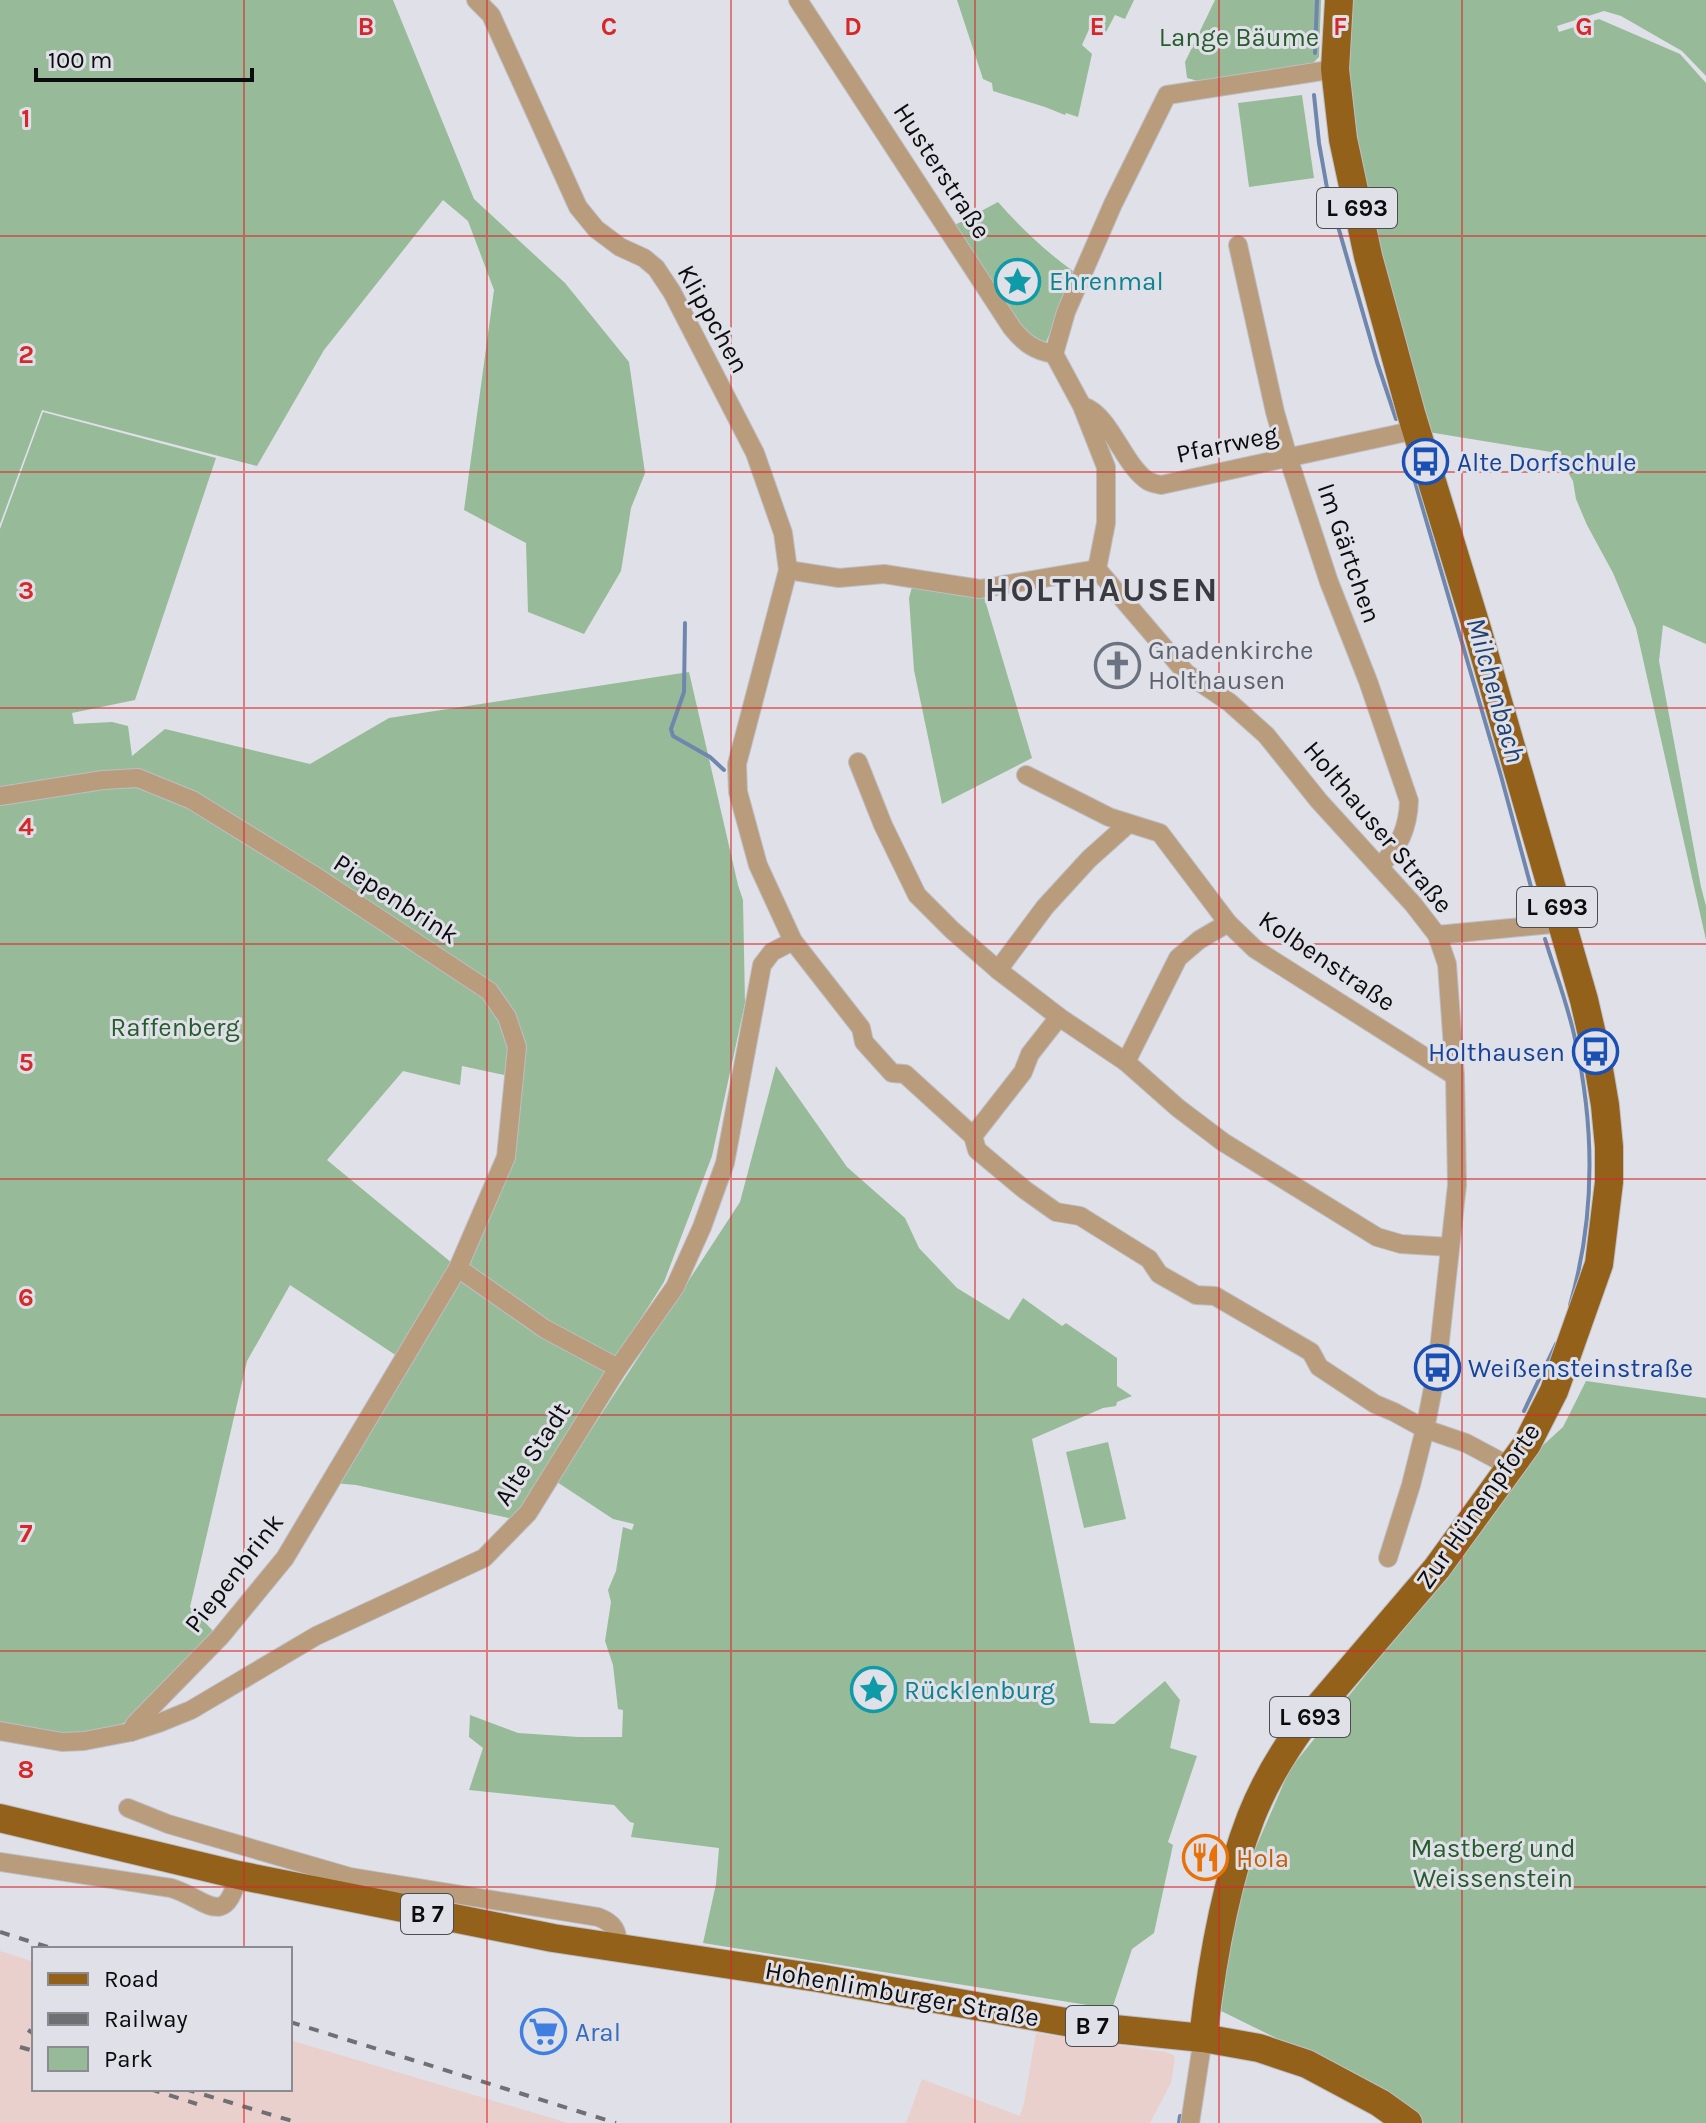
<svg xmlns="http://www.w3.org/2000/svg" width="1706" height="2123" viewBox="0 0 1706 2123" font-family="Karla,sans-serif">
	<style>
		.industrial { fill: #ead0cd }
		.green { fill: #97ba98; fill-rule: evenodd }
		.lines { fill: none; stroke-linecap: round; stroke-linejoin: round }
		.stream { stroke: #6f87ad; stroke-width: 4 }
		.street-casing { stroke: #bebec5; stroke-width: 20 }
		.primary-casing { stroke: #bebec5; stroke-width: 30 }
		.street { stroke: #b89c7c; stroke-width: 18 }
		.primary { stroke: #936119; stroke-width: 28 }
		.rail { stroke: #6f6f74; stroke-width: 4; stroke-dasharray: 10 10; stroke-linecap: butt }
		.grid { fill: none; stroke: #d62828; stroke-width: 2; stroke-opacity: 0.55 }
		.labels { text-anchor: middle; dominant-baseline: central; stroke-width: 6; stroke-linejoin: round; paint-order: stroke }
		.shield { fill: #e0e0e8; stroke: #4c4c4f; stroke-width: 2 }
		.shield-label { font-size: 24px; font-weight: bold; fill: #0c0c0e }
		.park-label { font-size: 26px; fill: #275c2d; stroke: #e0e0e8 }
		.street-label { font-size: 26px; fill: #0c0c0e; stroke: #e0e0e8 }
		.culture-label { font-size: 26px; fill: #0d838f; stroke: #e0e0e8; text-anchor: start }
		.transit-label { font-size: 26px; fill: #164399; stroke: #e0e0e8; text-anchor: start }
		.worship-label { font-size: 26px; fill: #5b616d; stroke: #e0e0e8; text-anchor: start }
		.food-label { font-size: 26px; fill: #c56008; stroke: #e0e0e8; text-anchor: start }
		.shop-label { font-size: 26px; fill: #366cbe; stroke: #e0e0e8; text-anchor: start }
		.water-label { font-size: 28px; font-style: italic; fill: #1f4071; stroke: #e0e0e8 }
		.district-label { font-size: 34px; font-weight: bold; letter-spacing: 2px; fill: #3b3a41; stroke: #e0e0e8 }
		.grid-label { font-size: 26px; text-anchor: middle; font-weight: bold; fill: #d62828; stroke: #e0e0e8; stroke-width: 6; stroke-linejoin: round; paint-order: stroke }
	</style>
	<rect width="100%" height="100%" fill="#e0e0e8"/>
	<g class="industrial">
		<path d="M0,1951L34,1962V2089H290V2040L568,2123H0Z"/>
		<path d="M1036,2033L1166,2052L1173,2055L1175,2058L1171,2083L1150,2123H906L922,2079L1020,2116L1024,2103Z"/>
	</g>
	<g class="green">
		<path d="M0,0H393L474,199L565,283L629,362L645,473L631,508L621,571L584,634L528,612L526,543L464,510L494,290L468,221L443,200L324,350L257,466L42,410L0,524Z"/>
		<path d="M957,0H1134L1125,19L1115,15L1106,32L1091,25L1082,45L1092,54L1078,117L1066,113L1065,115L1045,107L993,91L992,83L983,79Z"/>
		<path d="M1215,0H1321L1319,57L1312,64L1198,81L1187,78L1185,62Z"/>
		<path d="M1337,0H1706V76L1682,51L1621,16L1604,11L1557,26L1559,32L1599,19L1680,54L1706,83V644L1663,625L1659,661L1701,887L1706,906V940L1636,628L1613,573L1587,525L1576,499L1573,481L1557,453L1416,430L1368,256Z"/>
		<path d="M1302,95L1314,178L1249,187L1238,103Z"/>
		<path d="M998,202C1021,228 1045,251 1073,271L1057,319L1046,342L1030,339L953,226Z"/>
		<path d="M43,412L216,458L135,700L72,713L74,724L112,722L128,726L132,756L165,729L310,764L389,718L689,672L738,885L743,900L745,1003L712,1156L664,1282L514,1519L356,1485L333,1483L406,1362L290,1285L247,1361L190,1607L217,1635L135,1718C94,1740 43,1732 0,1725V529ZM462,1066L514,1077L506,1157L458,1268L327,1160L403,1071L460,1085Z"/>
		<path d="M912,587L982,590L1032,758L942,804L914,670L909,598Z"/>
		<path d="M776,1066L847,1167L905,1218L919,1248L957,1288L1009,1320L1023,1298L1062,1326L1066,1323L1117,1358V1386L1132,1396L1117,1402L1116,1406L1103,1408L1032,1439L1090,1723L1114,1724L1165,1681L1180,1700L1170,1748L1197,1756L1168,1842L1173,1845L1154,1933L1132,1949L1112,2009L703,1943L716,1884L719,1848L631,1837L634,1823L630,1822L614,1805L469,1790L483,1748L469,1737L470,1715L518,1733L578,1737H622L623,1710L618,1709L613,1665L605,1641L611,1602L608,1590L616,1571L623,1527L632,1530L634,1524L613,1519L557,1482L740,1202Z"/>
		<path d="M1586,1381L1706,1398V2123H1424L1333,2066L1215,2008L1218,1982L1253,1854L1290,1769L1487,1524L1541,1447L1563,1427Z"/>
		<path d="M1108,1442L1126,1519L1084,1528L1066,1452Z"/>
	</g>
	<g class="lines">
		<g class="stream">
			<path d="M1315,53L1317,0"/>
			<path d="M1314,95L1319,143L1327,188L1377,362L1396,419"/>
			<path d="M1415,482L1501,776L1537,909"/>
			<path d="M685,623L684,692L671,729L673,736L710,757L724,770"/>
			<path d="M1545,939C1555,972 1568,1005 1575,1039C1595,1128 1595,1218 1570,1305"/>
			<path d="M1524,1411L1556,1344"/>
			<path d="M1179,2123L1180,2116"/>
		</g>
		<defs>
			<g id="street">
				<path d="M476,0L491,15L578,207L596,229L620,247L644,258L656,268L672,292L755,453L783,533L788,570L737,764L738,792L758,865L793,941L861,1028L864,1042L892,1073L905,1074L973,1136L977,1150L1025,1190L1056,1212L1080,1216L1149,1259L1159,1274L1196,1295L1215,1296L1311,1352L1319,1367L1375,1404L1394,1412L1425,1429L1466,1443L1511,1467"/>
				<path d="M798,0L1012,328C1024,343 1035,351 1054,354"/>
				<path d="M1238,245L1275,412L1288,457L1329,582L1368,681L1409,801C1408,829 1399,847 1380,866"/>
				<path d="M1054,354L1082,406L1106,467V523L1097,569L1186,673L1229,702L1266,735L1319,801L1413,904L1437,935L1447,964L1455,1076L1457,1185L1437,1368L1425,1429L1411,1485L1388,1558"/>
				<path d="M1054,354L1066,312L1113,204L1167,95L1335,69"/>
				<path d="M1085,407C1110,416 1125,467 1148,481C1152,483 1156,484 1161,485L1416,430"/>
				<path d="M788,570L839,578L884,574L980,589L1097,569"/>
				<path d="M858,762L883,825L917,895L952,930L998,970L1059,1017L1126,1062L1178,958L1199,940L1228,923"/>
				<path d="M1026,775L1109,817L1160,833L1228,923L1255,949L1455,1076"/>
				<path d="M0,796L103,780L138,778L192,800L318,878L489,991L507,1017L517,1047L506,1157L458,1268L545,1329L618,1368"/>
				<path d="M1437,935L1562,923"/>
				<path d="M998,970L1045,907L1089,859L1128,824"/>
				<path d="M1126,1062L1178,1108L1223,1142L1377,1237L1401,1244L1450,1247"/>
				<path d="M973,1136L1023,1072L1030,1054L1059,1017"/>
				<path d="M0,1731L62,1742L84,1741L131,1732L159,1723L191,1710L316,1636L484,1558L528,1513L618,1368L675,1287L702,1227L725,1163L762,965L772,952L793,941"/>
				<path d="M131,1732L135,1724L221,1636L285,1558L458,1268"/>
				<path d="M128,1808L168,1824L350,1877L598,1917C614,1923 619,1931 617,1948"/>
				<path d="M0,1862L171,1888C204,1897 225,1932 238,1875"/>
				<path d="M1190,2123L1203,2038"/>
			</g>
			<g id="primary">
				<path d="M0,1818L238,1875L553,1938L818,1978L1094,2027L1203,2038L1259,2048L1307,2064L1380,2103L1408,2123"/>
				<path d="M1203,2038C1211,1967 1225,1884 1251,1817C1264,1784 1282,1754 1302,1726L1437,1568L1527,1444L1554,1391L1599,1264L1609,1182V1147L1605,1105L1596,1052L1584,1000L1477,629L1411,413L1368,256L1343,139L1335,69L1339,0"/>
			</g>
		</defs>
		<use href="#street" class="street-casing"/>
		<use href="#primary" class="primary-casing"/>
		<use href="#street" class="street"/>
		<use href="#primary" class="primary"/>
		<g class="rail">
			<path d="M0,1932L54,1949"/>
			<path d="M290,2022L616,2123"/>
			<path d="M28,2030L34,2034"/>
			<path d="M20,2047L34,2051"/>
			<path d="M150,2089L197,2104"/>
			<path d="M185,2089L299,2123"/>
		</g>
	</g>
	<path class="grid" d="M244,0V1949M487,0V2123M731,0V2123M975,0V2123M1219,0V2123M1462,0V2123M0,236H1706M0,472H1706M0,708H1706M0,944H1706M0,1179H1706M0,1415H1706M0,1651H1706M0,1887H1706M244,2089V2123"/>
	<defs>
		<symbol id="sight-ring" viewBox="-11 -11 22 22"><circle r="9.5" fill="#e0e0e8" stroke="#0f9aa8" stroke-width="1.5"/><path d="M0-6L1.8-2.2L6-1.7L2.9 1.2L3.7 5.4L0 3.3L-3.7 5.4L-2.9 1.2L-6-1.7L-1.8-2.2Z" fill="#0f9aa8"/></symbol>
		<symbol id="bus-ring" viewBox="-11 -11 22 22"><circle r="9.5" fill="#e0e0e8" stroke="#1a4fb4" stroke-width="1.5"/><path d="M-5-6H5V4H4V6H2V4H-2V6H-4V4H-5ZM-3.5-4V0h7V-4ZM-3.5 1.2v1.5H-2V1.2ZM2 1.2v1.5H3.5V1.2Z" fill="#1a4fb4"/></symbol>
		<symbol id="church-ring" viewBox="-11 -11 22 22"><circle r="9.5" fill="#e0e0e8" stroke="#6b7280" stroke-width="1.5"/><path d="M-1.2-6h2.4v3.5h3.3v2.4h-3.3V6h-2.4V-.1h-3.3v-2.4h3.3Z" fill="#6b7280"/></symbol>
		<symbol id="restaurant-ring" viewBox="-11 -11 22 22"><circle r="9.5" fill="#e0e0e8" stroke="#e8710a" stroke-width="1.5"/><path d="M-5-6h1v4h1v-4h1v4h1v-4h1v5L-1.5 .5V6h-2V.5L-5-1ZM5-6V6H3V1.5H1.5Q1.5-4 5-6Z" fill="#e8710a"/></symbol>
		<symbol id="supermarket-ring" viewBox="-11 -11 22 22"><circle r="9.5" fill="#e0e0e8" stroke="#3f7fe0" stroke-width="1.5"/><path d="M-6-5.5h2.5l.6 2H6L4.5 2H-2.5L-4.4-4H-6ZM-1.5 3.2a1.3 1.3 0 1 0 .1 0ZM3 3.2a1.3 1.3 0 1 0 .1 0Z" fill="#3f7fe0"/></symbol>
	</defs>
	<g fill-rule="evenodd">
		<use href="#sight-ring" x="992" y="256" width="51" height="51"/>
		<use href="#bus-ring" x="1400" y="436" width="51" height="51"/>
		<use href="#church-ring" x="1092" y="640" width="51" height="51"/>
		<use href="#bus-ring" x="1570" y="1026" width="51" height="51"/>
		<use href="#bus-ring" x="1412" y="1342" width="51" height="51"/>
		<use href="#sight-ring" x="848" y="1664" width="51" height="51"/>
		<use href="#restaurant-ring" x="1180" y="1832" width="51" height="51"/>
		<use href="#supermarket-ring" x="518" y="2006" width="51" height="51"/>
	</g>
	<g class="labels">
		<g class="shield">
			<rect x="1317" y="188" width="80" height="40" rx="6"/>
			<rect x="1517" y="887" width="80" height="40" rx="6"/>
			<rect x="1270" y="1697" width="80" height="40" rx="6"/>
			<rect x="401" y="1894" width="52" height="40" rx="6"/>
			<rect x="1066" y="2006" width="52" height="40" rx="6"/>
		</g>
		<g class="shield-label">
			<text x="1357" y="208">L 693</text>
			<text x="1557" y="907">L 693</text>
			<text x="1310" y="1717">L 693</text>
			<text x="427" y="1914">B 7</text>
			<text x="1092" y="2026">B 7</text>
		</g>
		<g class="park-label">
			<text x="1239" y="37">Lange Bäume</text>
			<text x="175" y="1027">Raffenberg</text>
			<text x="1493" y="1848">Mastberg und<tspan x="1493" dy="30">Weissenstein</tspan></text>
		</g>
		<g class="street-label">
			<text transform="translate(942 171) rotate(57)">Husterstraße</text>
			<text transform="translate(713 319) rotate(61)">Klippchen</text>
			<text transform="translate(1227 444) rotate(-12)">Pfarrweg</text>
			<text transform="translate(1349 553) rotate(71)">Im Gärtchen</text>
			<text transform="translate(1378 827) rotate(50)">Holthauser Straße</text>
			<text transform="translate(396 899) rotate(33)">Piepenbrink</text>
			<text transform="translate(1327 961) rotate(34)">Kolbenstraße</text>
			<text transform="translate(532 1454) rotate(-57)">Alte Stadt</text>
			<text transform="translate(1478 1506) rotate(-55)">Zur Hünenpforte</text>
			<text transform="translate(234 1573) rotate(-52)">Piepenbrink</text>
			<text transform="translate(902 1994) rotate(10)">Hohenlimburger Straße</text>
		</g>
		<g class="culture-label">
			<text x="1049" y="281">Ehrenmal</text>
			<text x="904" y="1690">Rücklenburg</text>
		</g>
		<g class="transit-label">
			<text x="1457" y="462">Alte Dorfschule</text>
			<text x="1565" y="1052" text-anchor="end">Holthausen</text>
			<text x="1468" y="1368">Weißensteinstraße</text>
		</g>
		<g class="worship-label">
			<text x="1148" y="650">Gnadenkirche<tspan x="1148" dy="30">Holthausen</tspan></text>
		</g>
		<g class="food-label">
			<text x="1236" y="1858">Hola</text>
		</g>
		<g class="shop-label">
			<text x="575" y="2032">Aral</text>
		</g>
		<g class="water-label">
			<text transform="translate(1496 690) rotate(74)">Milchenbach</text>
		</g>
		<g class="district-label">
			<text x="1102" y="590">HOLTHAUSEN</text>
		</g>
	</g>
	<g class="grid-label">
		<text x="366" y="35">B</text>
		<text x="609" y="35">C</text>
		<text x="853" y="35">D</text>
		<text x="1097" y="35">E</text>
		<text x="1340" y="35">F</text>
		<text x="1584" y="35">G</text>
		<text x="26" y="127">1</text>
		<text x="26" y="363">2</text>
		<text x="26" y="599">3</text>
		<text x="26" y="835">4</text>
		<text x="26" y="1071">5</text>
		<text x="26" y="1306">6</text>
		<text x="26" y="1542">7</text>
		<text x="26" y="1778">8</text>
	</g>
	<rect x="32" y="1947" width="260" height="144" fill="#e0e0e8" stroke="#8b8b91" stroke-width="2"/>
	<rect x="48" y="1973" width="40" height="12" fill="#936119" stroke="#8b8b91" stroke-width="2"/>
	<text x="104" y="1987" font-size="24" fill="#0c0c0e">Road</text>
	<rect x="48" y="2013" width="40" height="12" fill="#6f6f74" stroke="#8b8b91" stroke-width="2"/>
	<text x="104" y="2027" font-size="24" fill="#0c0c0e">Railway</text>
	<rect x="48" y="2047" width="40" height="24" fill="#97ba98" stroke="#8b8b91" stroke-width="2"/>
	<text x="104" y="2067" font-size="24" fill="#0c0c0e">Park</text>
	<path d="M36 68v12h216v-12" fill="none" stroke="#0c0c0e" stroke-width="4"/>
	<text x="48" y="68" font-size="24" fill="#0c0c0e" stroke="#e0e0e8" stroke-width="6" paint-order="stroke">100 m</text>
</svg>
